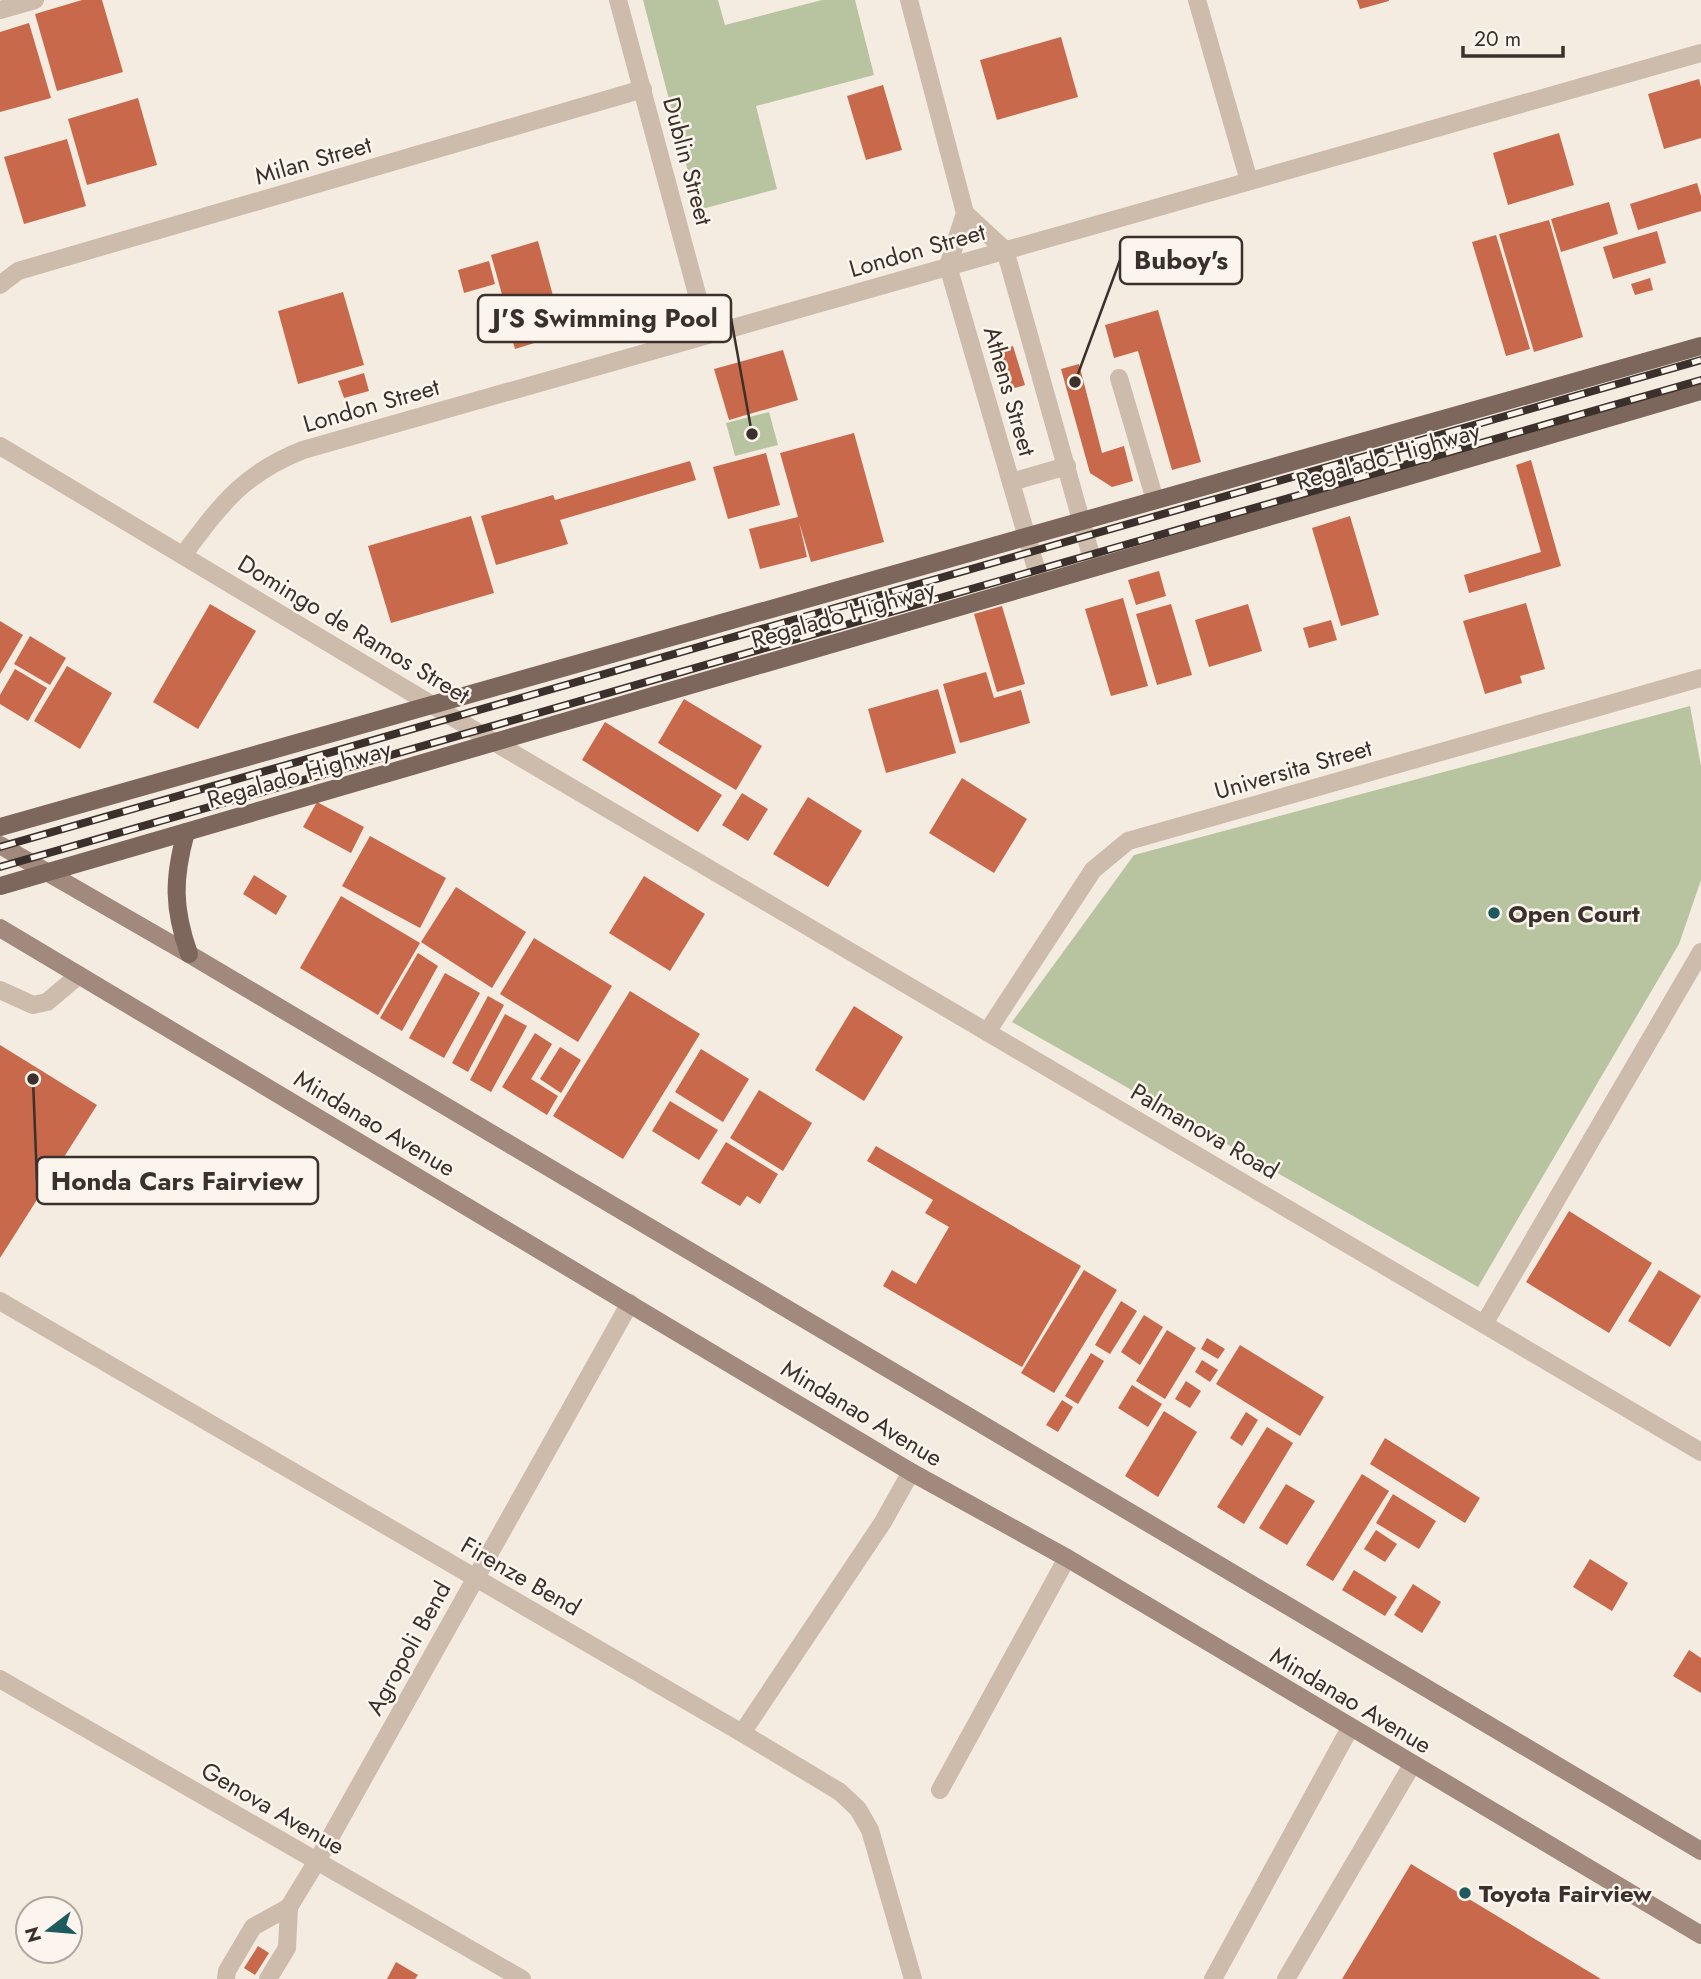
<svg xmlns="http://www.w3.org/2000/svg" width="1701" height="1979" viewBox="0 0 1701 1979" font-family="Jost,sans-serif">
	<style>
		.green { fill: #b8c4a0 }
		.building { fill: #c8694b }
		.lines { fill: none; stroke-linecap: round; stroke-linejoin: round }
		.lane { stroke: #cdbbac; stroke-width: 18 }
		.street { stroke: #cdbbac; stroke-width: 18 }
		.secondary { stroke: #a18a7d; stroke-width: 18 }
		.primary { stroke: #7d675c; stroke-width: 18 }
		.rail-casing { stroke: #3b302b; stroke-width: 8 }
		.rail { stroke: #fbf5ee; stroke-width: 5; stroke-dasharray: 16; stroke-linecap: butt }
		.poi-dot { fill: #1f5a5e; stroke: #fbf5ee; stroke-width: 2.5 }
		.labels { text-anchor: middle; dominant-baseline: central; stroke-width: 5; stroke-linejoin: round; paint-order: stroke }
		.street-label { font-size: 24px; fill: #3b302b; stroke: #fbf5ee }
		.poi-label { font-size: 24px; font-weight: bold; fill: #3b302b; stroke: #fbf5ee; text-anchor: start }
		.leader { fill: none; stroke: #3b302b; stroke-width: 2.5 }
		.callout-dot { fill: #3b302b; stroke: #fbf5ee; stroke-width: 2.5 }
		.callout { fill: #fbf5ee; stroke: #3b302b; stroke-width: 2.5 }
		.callout-label { font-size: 26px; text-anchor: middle; font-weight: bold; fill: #3b302b }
	</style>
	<rect width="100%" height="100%" fill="#f4ebe1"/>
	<g class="green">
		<path d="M643,0H718L725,25L822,0H855L874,75L756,106L777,189L698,210Z"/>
		<path d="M769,412L778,445L735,456L726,423Z"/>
		<path d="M1690,706L1701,766V880L1679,944L1478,1287L1012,1022L1134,855Z"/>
	</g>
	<g class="building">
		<path d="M82,0H102L123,72L57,91L35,14Z"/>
		<path d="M1357,0H1389V1L1360,9Z"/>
		<path d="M29,23L51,98L0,112V32Z"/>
		<path d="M1061,37L1078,97L997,120L980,60Z"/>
		<path d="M1699,79L1701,87V138L1664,149L1648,94Z"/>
		<path d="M883,85L902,150L866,160L847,96Z"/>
		<path d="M138,98L157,165L87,185L68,119Z"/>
		<path d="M1559,133L1574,185L1508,205L1493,153Z"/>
		<path d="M67,139L86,206L24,224L4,157Z"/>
		<path d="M1697,183L1701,196V211L1638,230L1630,204Z"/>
		<path d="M1609,202L1618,234L1561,252L1551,219Z"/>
		<path d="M1549,220L1583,337L1534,352L1499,234Z"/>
		<path d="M1657,231L1666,263L1613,279L1603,247Z"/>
		<path d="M1496,235L1530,349L1506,356L1472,242Z"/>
		<path d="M538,241L555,303L508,316L491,255Z"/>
		<path d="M489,261L495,284L464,293L458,270Z"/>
		<path d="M1650,278L1653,290L1635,295L1631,284Z"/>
		<path d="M343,292L364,365L298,384L278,311Z"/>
		<path d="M1158,310L1201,462L1172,470L1138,351L1114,358L1105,325Z"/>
		<path d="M539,324L544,340L515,349L510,332Z"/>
		<path d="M1013,346L1025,385L1008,390L996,351Z"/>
		<path d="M783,350L798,400L729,420L714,369Z"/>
		<path d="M1079,364L1102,453L1124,446L1133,481L1112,487L1090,473L1061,369Z"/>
		<path d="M364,373L369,391L344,398L338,381Z"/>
		<path d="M854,433L884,542L811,562L799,522L807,557L760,569L749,529L798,517L780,453Z"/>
		<path d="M766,453L780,505L728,519L713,467Z"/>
		<path d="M1531,460L1561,566L1469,593L1464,575L1541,552L1516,465Z"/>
		<path d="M690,461L696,480L560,520L568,544L496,565L481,516L553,495L555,500Z"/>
		<path d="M471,516L494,593L391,623L368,546Z"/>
		<path d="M1350,516L1379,615L1341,626L1312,528Z"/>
		<path d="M1159,571L1166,596L1136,605L1128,580Z"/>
		<path d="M1123,598L1148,686L1111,696L1085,609Z"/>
		<path d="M1526,603L1545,669L1520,676L1522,683L1485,694L1463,621Z"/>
		<path d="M210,604L256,631L198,729L153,702Z"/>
		<path d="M1171,604L1192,675L1157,685L1136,614Z"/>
		<path d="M1248,604L1262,651L1209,667L1195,620Z"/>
		<path d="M1002,606L1025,684L997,692L974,614Z"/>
		<path d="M1331,620L1337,640L1309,648L1303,628Z"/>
		<path d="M0,621L23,635L0,674Z"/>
		<path d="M30,636L66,658L50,685L14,664Z"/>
		<path d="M67,666L112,693L80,749L34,721Z"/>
		<path d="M15,669L47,688L28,721L0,704V695Z"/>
		<path d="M986,672L994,698L1021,690L1030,723L960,743L943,684Z"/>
		<path d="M938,689L956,753L886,773L868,709Z"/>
		<path d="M684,699L762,746L736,790L658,743Z"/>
		<path d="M605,722L722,795L698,832L582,760Z"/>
		<path d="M962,778L1027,819L994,873L929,833Z"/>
		<path d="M742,793L768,809L748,841L722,825Z"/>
		<path d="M808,797L862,831L828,887L773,854Z"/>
		<path d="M317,802L364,827L351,853L303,827Z"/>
		<path d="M370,836L446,878L420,928L342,886Z"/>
		<path d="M254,875L287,896L276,915L243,894Z"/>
		<path d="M644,876L705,914L670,971L609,933Z"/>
		<path d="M456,887L526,932L492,988L421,942Z"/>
		<path d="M341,896L420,943L378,1015L300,968Z"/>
		<path d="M534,938L612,986L578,1042L500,994Z"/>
		<path d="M418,953L438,966L402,1031L380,1018Z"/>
		<path d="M445,973L480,993L444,1058L409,1038Z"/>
		<path d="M630,991L700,1034L623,1159L553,1116Z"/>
		<path d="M488,996L504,1005L468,1072L452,1063Z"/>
		<path d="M854,1006L903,1037L864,1101L815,1070Z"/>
		<path d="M505,1014L527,1026L491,1092L470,1080Z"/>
		<path d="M535,1033L552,1044L531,1079L558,1096L547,1115L502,1087Z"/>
		<path d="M0,1045L97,1105L0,1258Z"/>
		<path d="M560,1047L581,1060L561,1093L540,1079Z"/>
		<path d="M701,1049L749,1079L723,1122L675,1092Z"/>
		<path d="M759,1090L812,1123L783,1171L730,1138Z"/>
		<path d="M670,1101L718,1130L699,1160L652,1131Z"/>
		<path d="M726,1142L778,1174L760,1204L747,1196L740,1206L701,1183Z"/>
		<path d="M876,1146L1081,1266L1022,1367L883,1286L892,1270L916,1284L949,1227L925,1213L933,1200L867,1161Z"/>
		<path d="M1569,1211L1652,1263L1609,1333L1526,1282Z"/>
		<path d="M1084,1270L1117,1290L1054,1393L1021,1373Z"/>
		<path d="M1659,1270L1701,1296L1670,1347L1628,1321Z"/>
		<path d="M1121,1301L1137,1311L1110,1354L1095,1345Z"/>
		<path d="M1144,1315L1163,1327L1140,1365L1121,1352Z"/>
		<path d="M1167,1330L1196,1348L1165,1399L1136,1381Z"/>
		<path d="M1207,1338L1225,1349L1218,1359L1201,1349Z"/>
		<path d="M1240,1345L1324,1397L1300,1436L1216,1384Z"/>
		<path d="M1091,1353L1104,1361L1078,1404L1065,1396Z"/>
		<path d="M1202,1360L1218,1370L1210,1382L1195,1372Z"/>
		<path d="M1186,1381L1201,1391L1190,1408L1175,1399Z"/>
		<path d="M1132,1385L1162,1404L1148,1427L1118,1408Z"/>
		<path d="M1062,1400L1073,1407L1058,1432L1046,1425Z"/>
		<path d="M1164,1411L1197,1432L1158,1497L1125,1476Z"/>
		<path d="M1246,1412L1258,1420L1242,1446L1230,1438Z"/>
		<path d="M1267,1427L1293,1443L1244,1524L1217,1507Z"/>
		<path d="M1385,1438L1480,1498L1465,1523L1370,1464Z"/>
		<path d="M1362,1474L1389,1491L1333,1581L1306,1565Z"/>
		<path d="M1286,1484L1315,1501L1287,1545L1259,1528Z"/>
		<path d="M1393,1494L1436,1521L1419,1549L1376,1523Z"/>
		<path d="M1376,1530L1397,1544L1385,1562L1364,1549Z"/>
		<path d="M1590,1559L1628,1583L1612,1611L1573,1587Z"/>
		<path d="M1354,1570L1397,1597L1385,1616L1342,1590Z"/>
		<path d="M1413,1584L1441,1602L1422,1633L1394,1615Z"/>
		<path d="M1689,1650L1701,1658V1693L1673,1676Z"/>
		<path d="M1411,1864L1601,1979H1342Z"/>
		<path d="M258,1946L269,1953L255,1975L244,1968Z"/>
		<path d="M396,1962L418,1975L415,1979H387Z"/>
	</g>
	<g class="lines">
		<g class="lane">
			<path d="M1119,378L1155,500"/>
			<path d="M0,990L33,1005L47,1002L79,975"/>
			<path d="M742,1733L883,1522L911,1472"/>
			<path d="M940,1790L1067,1558"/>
		</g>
		<g class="street">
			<path d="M618,0L708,335"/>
			<path d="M909,0L965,213L948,266L1040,582"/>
			<path d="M1197,0L1249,181"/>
			<path d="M0,10L35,0"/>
			<path d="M965,213L1005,250L1094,566"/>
			<path d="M0,285L18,271L643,89"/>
			<path d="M0,446L494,742L1701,1452"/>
			<path d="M1011,482L1067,466"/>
			<path d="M183,555C221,505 242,474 303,450L1701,53"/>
			<path d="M987,1032L1093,870L1128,841L1701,678"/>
			<path d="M0,1301L742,1733L840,1792L858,1809L870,1830L913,1979"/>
			<path d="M1484,1324L1701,952"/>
			<path d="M0,1679L522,1979"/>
			<path d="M226,1979L227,1971L253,1927L289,1907"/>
			<path d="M268,1979L287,1948L289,1907L317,1861L630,1303"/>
			<path d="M1213,1979L1350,1728"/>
			<path d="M1286,1979L1412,1765"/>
		</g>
		<g class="secondary">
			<path d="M0,845L189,954L1701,1851"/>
			<path d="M0,928L911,1472L1067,1558L1701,1935"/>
		</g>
		<g class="primary">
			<path d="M0,827L1701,346"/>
			<path d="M186,832C173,879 173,908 189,954"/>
			<path d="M0,886L1701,391"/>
		</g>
		<defs>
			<g id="rail">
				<path d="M0,847L1701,360"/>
				<path d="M0,867L1701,380"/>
			</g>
		</defs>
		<use href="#rail" class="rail-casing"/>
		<use href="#rail" class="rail"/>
	</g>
	<g class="poi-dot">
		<circle cx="1494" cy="913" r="7"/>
		<circle cx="1465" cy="1893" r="7"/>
	</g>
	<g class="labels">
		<g class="street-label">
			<text transform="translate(313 160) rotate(-16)">Milan Street</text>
			<text transform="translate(688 161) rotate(75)">Dublin Street</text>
			<text transform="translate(917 250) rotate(-16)">London Street</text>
			<text transform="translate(1010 391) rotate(74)">Athens Street</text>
			<text transform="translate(371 405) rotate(-16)">London Street</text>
			<text transform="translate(1388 456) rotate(-16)">Regalado Highway</text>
			<text transform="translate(843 614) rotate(-16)">Regalado Highway</text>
			<text transform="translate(354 629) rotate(31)">Domingo de Ramos Street</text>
			<text transform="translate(1293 769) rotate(-16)">Universita Street</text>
			<text transform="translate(299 774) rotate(-16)">Regalado Highway</text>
			<text transform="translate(375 1123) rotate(31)">Mindanao Avenue</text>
			<text transform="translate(1205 1131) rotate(30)">Palmanova Road</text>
			<text transform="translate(862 1413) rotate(31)">Mindanao Avenue</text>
			<text transform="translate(521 1576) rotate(30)">Firenze Bend</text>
			<text transform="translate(408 1648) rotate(-61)">Agropoli Bend</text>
			<text transform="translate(1351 1700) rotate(31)">Mindanao Avenue</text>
			<text transform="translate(273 1808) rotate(30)">Genova Avenue</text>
		</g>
		<g class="poi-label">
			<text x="1508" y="913">Open Court</text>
			<text x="1479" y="1893">Toyota Fairview</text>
		</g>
	</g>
	<path class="leader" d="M1075 382L1120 260M752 434L731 318M33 1079L37 1181"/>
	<g class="callout-dot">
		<circle cx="1075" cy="382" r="7"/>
		<circle cx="752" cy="434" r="7"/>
		<circle cx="33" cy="1079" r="7"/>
	</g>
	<g class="callout">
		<rect x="1120" y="237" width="122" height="47" rx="7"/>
		<rect x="478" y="295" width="253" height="47" rx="7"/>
		<rect x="37" y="1157" width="281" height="47" rx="7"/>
	</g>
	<g class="callout-label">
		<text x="1181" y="269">Buboy's</text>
		<text x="605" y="327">J'S Swimming Pool</text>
		<text x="177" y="1190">Honda Cars Fairview</text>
	</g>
	<g transform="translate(49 1930) rotate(254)"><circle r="33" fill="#fbf5ee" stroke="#aea6a0" stroke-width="2"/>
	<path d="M0-5L12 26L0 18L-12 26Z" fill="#1f5a5e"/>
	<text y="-10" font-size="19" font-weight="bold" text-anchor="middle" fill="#3b302b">N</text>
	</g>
	<path d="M1463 46v10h100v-10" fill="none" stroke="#3b302b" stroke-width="3.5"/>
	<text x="1474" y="46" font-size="21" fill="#3b302b" stroke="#fbf5ee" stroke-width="5" paint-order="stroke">20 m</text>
</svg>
